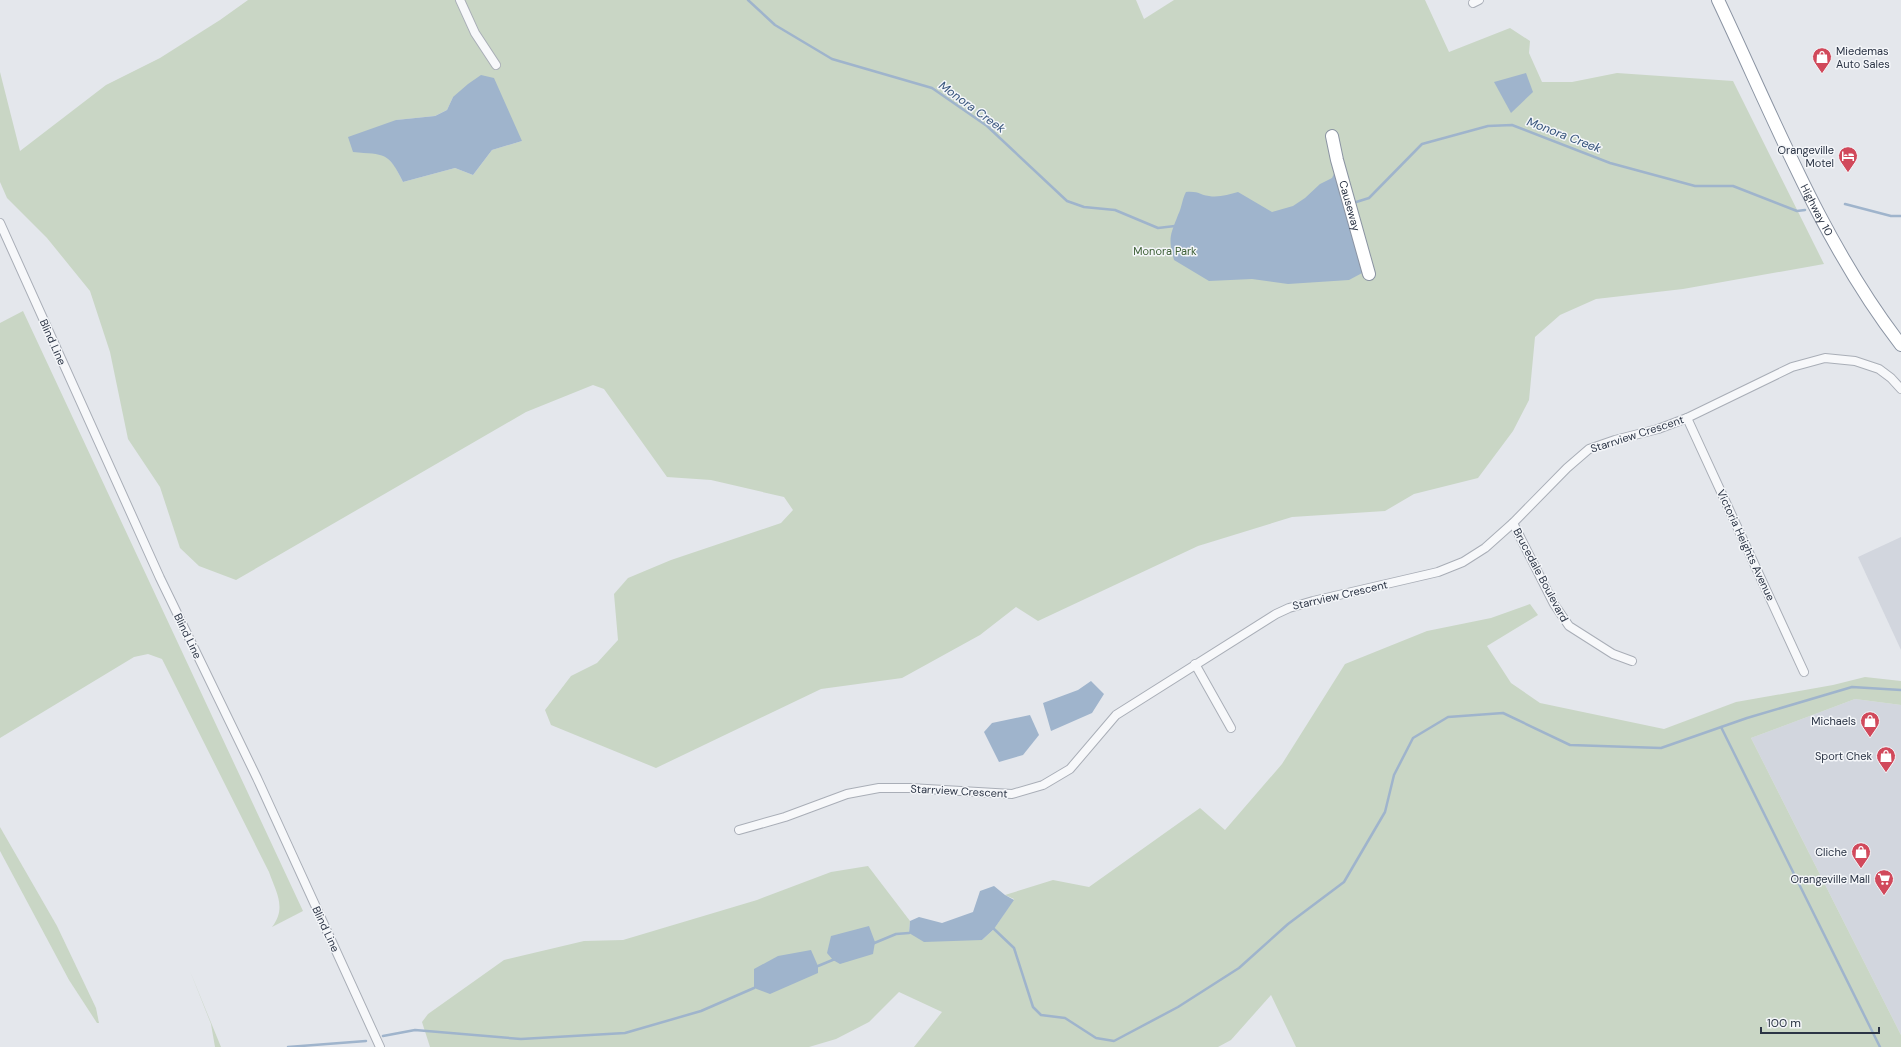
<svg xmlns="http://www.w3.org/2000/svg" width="1901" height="1047" viewBox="0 0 1901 1047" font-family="'DM Sans',sans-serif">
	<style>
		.built { fill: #d2d6de }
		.green { fill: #c9d6c5; fill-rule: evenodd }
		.water { fill: #9fb4cc }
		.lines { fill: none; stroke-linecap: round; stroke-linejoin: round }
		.stream { stroke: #9fb4cc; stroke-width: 2.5 }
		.minor-casing { stroke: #a9aeb7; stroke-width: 10 }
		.highway-casing { stroke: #8b94a3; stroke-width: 14 }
		.minor { stroke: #f7f8fa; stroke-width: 8 }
		.highway { stroke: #fff; stroke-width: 12 }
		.labels { text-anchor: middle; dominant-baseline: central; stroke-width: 3; stroke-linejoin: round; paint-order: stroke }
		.poi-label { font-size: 11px; fill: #2b3445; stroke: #f4f6f9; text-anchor: end }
		.street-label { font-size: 11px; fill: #2b3445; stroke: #f4f6f9 }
		.park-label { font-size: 11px; fill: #3f6138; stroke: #f4f6f9 }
		.water-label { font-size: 12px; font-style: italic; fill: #34527a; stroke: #f4f6f9 }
	</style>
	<rect width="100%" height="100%" fill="#e4e7ec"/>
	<g class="built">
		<path d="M1901,537V650L1858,557Z"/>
		<path d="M1855,699L1901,705V1035L1751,738Z"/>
	</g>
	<g class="green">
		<path d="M248,0H1136L1144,19L1174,0H1425L1449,52L1510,28L1530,41L1529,53L1542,82H1572L1617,73L1733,81L1824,264L1683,289L1596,299L1560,315L1535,337L1529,400L1513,431L1478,478L1414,494L1385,511L1292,517L1198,546L1038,621L1016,607L980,635L902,678L821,689L656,768L551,725L545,710L571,676L597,663L618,640L614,594L628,578L671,560L781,523L793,510L784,497L711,480L667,477L604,389L593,385L526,412L236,580L199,566L180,548L160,487L128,439L110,352L90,291L47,238L7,198L0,182V72L20,151L106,85L160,58L220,20ZM453,97L522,141L492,150L473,175L455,168L403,182L395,166L385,155L396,120L435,116L447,110Z"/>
		<path d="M23,311L303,911L272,927C287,908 276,892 269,872L162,659L148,654L134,657L0,738V323Z"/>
		<path d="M1530,604L1538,615L1487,646L1511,683L1540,703L1664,729L1736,702L1833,685L1865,677L1901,681V705L1855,699L1751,738L1901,1035V1047H1296L1271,995L1231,1040L1218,1047H914L942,1012L899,992L869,1022L836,1039L809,1047H430L422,1022L428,1014L504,960L584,941L623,940L757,900L831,872L868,866L910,921L909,933L982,940L994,929L1014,899L1005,895L1053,880L1089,887L1200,808L1225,830L1282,764L1345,664L1427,631L1491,618Z"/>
		<path d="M0,827L57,926L96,1008L99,1023H97L69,980L0,851Z"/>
		<path d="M190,971L221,1047H215L211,1024Z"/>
	</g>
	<g class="water">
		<path d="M1526,73L1533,92L1511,113L1494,82Z"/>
		<path d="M481,75L494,78L522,141L492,150L473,175L455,168L403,182C388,151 385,155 353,152L348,137L396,120L435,116L447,110L453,97L468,84Z"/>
		<path d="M1336,170L1364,272L1349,280L1288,284L1252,279L1209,281L1174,260C1168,238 1170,236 1178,215C1182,207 1182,199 1186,192C1200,191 1199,195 1209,196C1219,198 1229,194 1238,192L1272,212L1293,206L1305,198L1320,184L1332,178Z"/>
		<path d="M1091,681L1104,694L1092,713L1051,731L1043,703L1078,690Z"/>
		<path d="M1030,715L1039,735L1023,755L999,762L984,732L992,723Z"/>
		<path d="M994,886L1005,895L1014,900L994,929L982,940L924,942L909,933L910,921L919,917L942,923L973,912L980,891Z"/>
		<path d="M869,926L875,942L873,954L840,964L833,960L827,953L831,936Z"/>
		<path d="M811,950L818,966V973L770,994L754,988V969L778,956Z"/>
	</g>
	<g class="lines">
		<g class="stream">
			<path d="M748,0L775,25L832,59L932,88L987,126L1067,201L1084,207L1115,210L1158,228L1175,226"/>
			<path d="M1353,203L1369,198L1422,144L1488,126L1512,125L1610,163L1695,186H1733L1797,211L1805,210"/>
			<path d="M1845,204L1891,216H1901"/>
			<path d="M1721,727L1880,1047"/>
			<path d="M994,929L1014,948L1033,1007L1041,1015L1065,1018L1096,1038L1114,1041L1178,1007L1239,968L1288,924L1344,882L1385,812L1394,775L1413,738L1448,717L1503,713L1570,745L1661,748L1747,718L1852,687L1901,690"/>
			<path d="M872,944L896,934L909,933"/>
			<path d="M818,966L835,959"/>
			<path d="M383,1036L415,1030L521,1039L625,1033L701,1011L754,988"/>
			<path d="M288,1047L366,1041"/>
		</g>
		<defs>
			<g id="minor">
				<path d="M460,0L475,33L496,65"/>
				<path d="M1473,3L1479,0"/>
				<path d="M0,223L160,578L257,778L380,1047"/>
				<path d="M1687,418L1804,672"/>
				<path d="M1513,523L1554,604L1569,626L1613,654L1632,661"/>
				<path d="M1195,664L1231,728"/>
				<path d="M739,830L785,817L847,794L879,788H910L1012,794L1043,785L1070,769L1116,715L1276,614L1289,608L1313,601L1438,572L1463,562L1485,548L1513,523L1567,468L1589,449L1615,440L1658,429L1687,418L1792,367L1825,358L1855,361L1879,369L1891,378L1901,389"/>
			</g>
			<g id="highway">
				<path id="s1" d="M1718,0C1773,116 1822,243 1901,345"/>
				<path id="s2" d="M1332,136L1337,160L1369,274"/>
			</g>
		</defs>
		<use href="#minor" class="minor-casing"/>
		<use href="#highway" class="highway-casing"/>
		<use href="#minor" class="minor"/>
		<use href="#highway" class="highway"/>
	</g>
	<defs>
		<symbol id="shop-pin" viewBox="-11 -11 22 30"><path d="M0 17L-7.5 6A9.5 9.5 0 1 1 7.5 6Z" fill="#d1495b" stroke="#f4f6f9"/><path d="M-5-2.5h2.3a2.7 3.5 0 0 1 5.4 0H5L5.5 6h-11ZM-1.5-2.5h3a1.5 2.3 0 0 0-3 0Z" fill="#fff"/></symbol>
		<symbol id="hotel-pin" viewBox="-11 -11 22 30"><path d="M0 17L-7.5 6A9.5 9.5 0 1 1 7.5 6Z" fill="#d1495b" stroke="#f4f6f9"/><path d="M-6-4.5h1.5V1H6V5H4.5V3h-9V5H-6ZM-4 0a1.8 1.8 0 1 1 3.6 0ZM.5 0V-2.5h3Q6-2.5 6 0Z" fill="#fff"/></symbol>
		<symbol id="supermarket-pin" viewBox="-11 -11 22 30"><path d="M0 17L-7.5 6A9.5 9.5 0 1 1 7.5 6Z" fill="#d1495b" stroke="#f4f6f9"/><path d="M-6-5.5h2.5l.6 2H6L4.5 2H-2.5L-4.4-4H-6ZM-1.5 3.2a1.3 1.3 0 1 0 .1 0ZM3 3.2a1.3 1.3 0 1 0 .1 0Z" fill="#fff"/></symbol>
	</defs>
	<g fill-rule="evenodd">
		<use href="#shop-pin" x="1811" y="46" width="22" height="30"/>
		<use href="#hotel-pin" x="1837" y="145" width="22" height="30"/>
		<use href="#shop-pin" x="1859" y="710" width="22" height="30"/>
		<use href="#shop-pin" x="1875" y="745" width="22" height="30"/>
		<use href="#shop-pin" x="1850" y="841" width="22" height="30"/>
		<use href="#supermarket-pin" x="1873" y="868" width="22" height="30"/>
	</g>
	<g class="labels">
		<g class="poi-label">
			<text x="1836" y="51" text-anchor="start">Miedemas<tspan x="1836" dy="13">Auto Sales</tspan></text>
			<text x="1834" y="150">Orangeville<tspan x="1834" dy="13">Motel</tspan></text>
			<text x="1856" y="721">Michaels</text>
			<text x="1872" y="756">Sport Chek</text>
			<text x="1847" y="852">Cliche</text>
			<text x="1870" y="879">Orangeville Mall</text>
		</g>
		<g class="street-label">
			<text stroke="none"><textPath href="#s2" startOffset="72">Causeway</textPath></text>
			<text stroke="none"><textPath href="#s1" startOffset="232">Highway 10</textPath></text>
			<text transform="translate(53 342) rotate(66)">Blind Line</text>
			<text transform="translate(1637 434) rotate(-18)">Starrview Crescent</text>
			<text transform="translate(1746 545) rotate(65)">Victoria Heights Avenue</text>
			<text transform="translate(1541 575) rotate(62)">Brucedale Boulevard</text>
			<text transform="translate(1340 595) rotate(-13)">Starrview Crescent</text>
			<text transform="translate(188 636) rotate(64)">Blind Line</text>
			<text transform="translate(959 791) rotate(3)">Starrview Crescent</text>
			<text transform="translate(326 929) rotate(65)">Blind Line</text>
		</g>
		<g class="park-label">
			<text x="1165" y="251">Monora Park</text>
		</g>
		<g class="water-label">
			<text transform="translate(972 107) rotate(36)">Monora Creek</text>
			<text transform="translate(1564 135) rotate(21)">Monora Creek</text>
		</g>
	</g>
	<path d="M1761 1027v6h118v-6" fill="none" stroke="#2b3445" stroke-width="2"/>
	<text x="1767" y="1027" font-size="12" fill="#2b3445" stroke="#f4f6f9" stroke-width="3" paint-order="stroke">100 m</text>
</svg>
